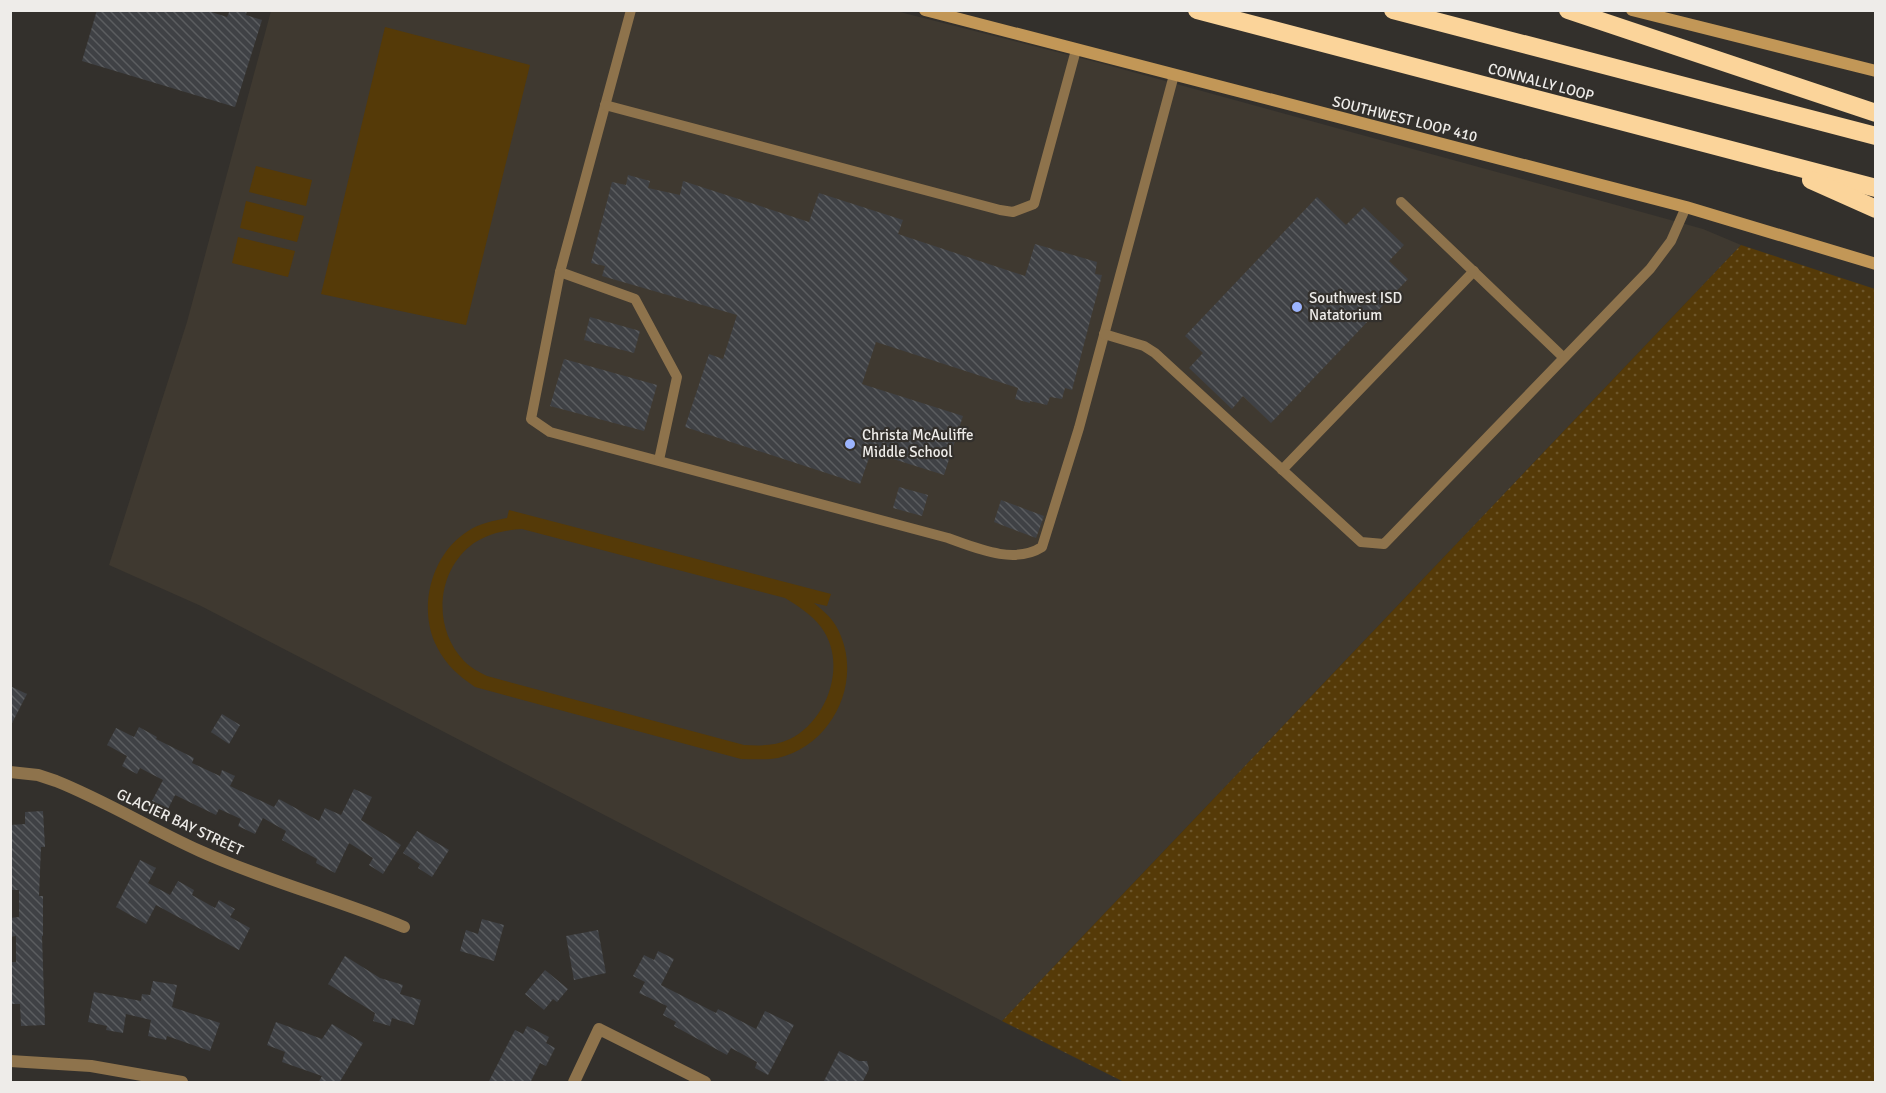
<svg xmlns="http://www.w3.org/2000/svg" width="1886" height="1093" viewBox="0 0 1886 1093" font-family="Signika,sans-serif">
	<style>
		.built { fill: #3f3930 }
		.grass { fill: url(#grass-dots) }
		.garden { fill: #553a08; fill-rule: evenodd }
		.building { fill: url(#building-back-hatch) }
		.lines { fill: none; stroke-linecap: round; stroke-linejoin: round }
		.lane { stroke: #8e734c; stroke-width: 10 }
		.street { stroke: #8e734c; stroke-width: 12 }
		.secondary { stroke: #c29757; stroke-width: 12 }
		.highway { stroke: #fbd49a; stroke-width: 18 }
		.poi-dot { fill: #9cb4fd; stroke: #33302c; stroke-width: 2 }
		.labels { text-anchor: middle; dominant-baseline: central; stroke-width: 4.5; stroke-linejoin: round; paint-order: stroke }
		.street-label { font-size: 15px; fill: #eeece9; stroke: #33302c }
		.poi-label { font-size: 15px; fill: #eeece9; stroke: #33302c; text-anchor: start }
	</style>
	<defs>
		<pattern id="grass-dots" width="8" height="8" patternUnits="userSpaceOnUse" patternTransform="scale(1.5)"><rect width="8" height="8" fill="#553a08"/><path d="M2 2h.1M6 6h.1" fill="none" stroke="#6e572c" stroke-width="1.8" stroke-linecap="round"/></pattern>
		<pattern id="building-back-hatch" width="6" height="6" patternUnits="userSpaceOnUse" patternTransform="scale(1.5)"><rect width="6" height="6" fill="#3f4145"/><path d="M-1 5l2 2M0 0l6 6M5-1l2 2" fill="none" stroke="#5b5d60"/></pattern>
	</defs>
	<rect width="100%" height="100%" fill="#33302c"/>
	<path class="built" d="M271,11H896L1100,63L1544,185L1703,229L1741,245L1002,1021L201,606L109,565L187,322Z"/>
	<path class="grass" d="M1741,245L1875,289V1082H1124L1002,1021Z"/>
	<g class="garden">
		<path d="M385,27L530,65L466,325L321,294Z"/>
		<path d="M256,166L312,180L306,206L249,192Z"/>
		<path d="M246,201L304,216L297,242L240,228Z"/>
		<path d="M238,237L295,251L288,277L232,263Z"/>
		<path d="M509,510L831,594L827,606L814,603C822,610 831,617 836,626C865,676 835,745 778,758C766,760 753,759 741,759L475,687C459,676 446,665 437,647C417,609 431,554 468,531C480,523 493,521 507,518ZM522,529L785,598C798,606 811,614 821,627C848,663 828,720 790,739C775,746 760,746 744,745L487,676C479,672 471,668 464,661C432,628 436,570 474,543C489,533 505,530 522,529Z"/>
	</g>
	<g class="building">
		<path d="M97,10H205L227,17L230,10H247L246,15L262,20L235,107L82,61Z"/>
		<path d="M628,175L650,181L648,188L680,195L683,181L809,222L819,193L903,220L898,234L1025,276L1035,244L1097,262L1095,274L1102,275L1072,390L1065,388L1062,399L1050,397L1047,405L1030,401V403L1015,399L1018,388L876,342L862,384L963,416L944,475L871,452L860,484L685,427L709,354L723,359L737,315L602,276L605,266L591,263L612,182L626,185Z"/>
		<path d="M1317,197L1346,225L1364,207L1404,245L1389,261L1408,279L1271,423L1243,396L1232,409L1189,368L1203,353L1185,336Z"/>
		<path d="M590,317L640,331L634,353L584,340Z"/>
		<path d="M564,359L657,385L644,431L550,406Z"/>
		<path d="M899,487L928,495L922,516L893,508Z"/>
		<path d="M1001,500L1044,516L1036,538L994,522Z"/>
		<path d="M10,686L27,694L10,727Z"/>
		<path d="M222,714L240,725L229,744L211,732Z"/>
		<path d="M139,727L157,737L156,739L194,758L192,763L220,776L222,770L235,776L230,786L274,807L279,799L319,821L325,808L341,815L354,789L372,797L361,820L401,845L383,874L369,865L373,858L349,843L335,873L316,863L317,859L282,840L286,831L263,818L255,834L238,826L241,819L219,809L216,815L175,795L168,809L152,801L163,780L140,768L137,774L122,766L127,756L107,745L116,728L134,737Z"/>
		<path d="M43,811L45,847H41L39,896H43V936H42L45,1025L21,1026L20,1004H10L11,962H16V936L10,937V918L19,917V890H10V825L25,824V812Z"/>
		<path d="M417,831L449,850L432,877L418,868L420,864L403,853Z"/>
		<path d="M140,860L156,868L148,883L170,895L178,881L194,890L192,895L215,908L219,900L235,909L230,917L250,928L239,950L156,905L146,924L116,907Z"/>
		<path d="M482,919L504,925L494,961L460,951L466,930L478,934Z"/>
		<path d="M598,930L606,973L574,980L566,936Z"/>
		<path d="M658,951L674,959L661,985L716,1013L718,1009L756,1029L765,1011L794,1025L768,1075L755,1068L757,1062L731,1048L727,1055L674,1026L676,1022L663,1015L667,1006L639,993L645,982L633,976L644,955L654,960Z"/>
		<path d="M345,956L380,978L403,985L400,994L421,1000L414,1025L392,1018L390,1026L373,1021L375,1013L328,984Z"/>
		<path d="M545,970L568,989L557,1002L553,999L544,1010L525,994Z"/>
		<path d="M153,981L177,985L172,1007L220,1023L210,1051L167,1036L166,1040L148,1036L151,1020L126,1014L123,1033L106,1030L107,1026L88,1022L94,992L141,1001L142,994L150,995Z"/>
		<path d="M276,1022L322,1039L332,1024L363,1043L339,1083H318L322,1076L282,1062L285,1052L267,1045Z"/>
		<path d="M527,1026L549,1037L546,1043L555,1048L546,1066L540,1063L530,1083H488L515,1030L523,1034Z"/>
		<path d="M839,1051L859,1061H867L869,1069L862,1083H823Z"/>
	</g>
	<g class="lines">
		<g class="lane">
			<path d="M631,10L560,272L531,419L550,432L948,538C976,548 1014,565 1042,547L1079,428L1174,75"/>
			<path d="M605,105L1000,210L1013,212L1034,204L1076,50"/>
			<path d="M1401,202L1563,357"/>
			<path d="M560,272L635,299L677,377L659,460"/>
			<path d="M1104,334L1144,346L1155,353L1361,542L1384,544L1650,269L1671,241L1686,207"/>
			<path d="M1282,470L1474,271"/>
		</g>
		<g class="street">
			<path d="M10,772L38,775L56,781C106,801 151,829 200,851C266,881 337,899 404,927"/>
			<path d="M10,1061L91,1066L182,1082"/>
			<path d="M574,1082L599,1029L705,1082"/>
		</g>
		<g class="secondary">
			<path d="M925,10L1686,207L1876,264"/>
			<path d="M1632,10L1876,71"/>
		</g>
		<g class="highway">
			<path d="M1197,10L1876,188"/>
			<path d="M1393,10L1876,136"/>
			<path d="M1568,10L1876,113"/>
			<path d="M1811,180L1876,209"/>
		</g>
	</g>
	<g class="poi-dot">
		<circle cx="1297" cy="307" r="6"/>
		<circle cx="850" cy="444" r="6"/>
	</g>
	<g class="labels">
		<g class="street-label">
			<text transform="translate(1541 82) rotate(15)">CONNALLY LOOP</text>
			<text transform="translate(1405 119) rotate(14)">SOUTHWEST LOOP 410</text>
			<text transform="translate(180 822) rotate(25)">GLACIER BAY STREET</text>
		</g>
		<g class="poi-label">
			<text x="1309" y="298">Southwest ISD<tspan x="1309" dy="17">Natatorium</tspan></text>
			<text x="862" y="435">Christa McAuliffe<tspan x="862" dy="17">Middle School</tspan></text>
		</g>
	</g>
	<rect width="1886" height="1093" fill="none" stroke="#eeece9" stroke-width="24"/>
</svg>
